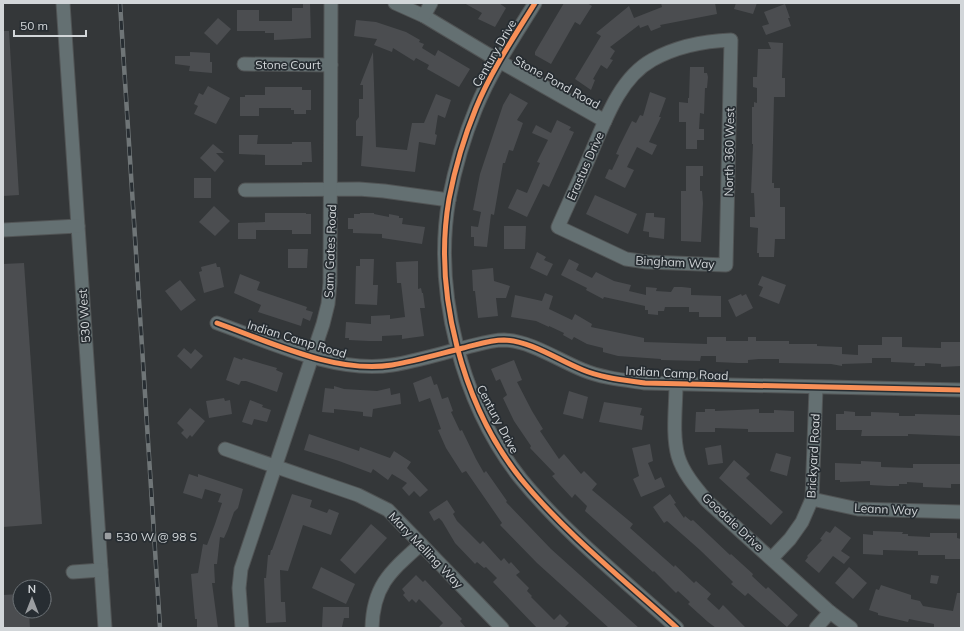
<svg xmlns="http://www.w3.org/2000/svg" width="964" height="631" viewBox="0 0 964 631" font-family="Mulish,sans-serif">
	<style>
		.building { fill: #4b4d50 }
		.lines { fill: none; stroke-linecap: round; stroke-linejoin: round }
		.minor-casing { stroke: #515455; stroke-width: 15 }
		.minor { stroke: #647072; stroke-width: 13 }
		.rail-casing { stroke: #6f7577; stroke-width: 4.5 }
		.rail { stroke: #272d32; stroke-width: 3; stroke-dasharray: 9; stroke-linecap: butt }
		.cycleway-casing { stroke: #272d32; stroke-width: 8 }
		.cycleway { stroke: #f78f57; stroke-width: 5 }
		.poi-dot { fill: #9b9ea1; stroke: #272d32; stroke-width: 1.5 }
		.labels { text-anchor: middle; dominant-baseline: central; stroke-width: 3.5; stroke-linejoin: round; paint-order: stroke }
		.street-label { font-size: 12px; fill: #d2d6d9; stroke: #272d32 }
		.poi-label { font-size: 12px; fill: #d2d6d9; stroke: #272d32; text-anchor: start }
	</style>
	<rect width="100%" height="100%" fill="#343739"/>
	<g class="building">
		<path d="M303,3H310L311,38L274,40V33H265V31H237V10H259V21H292V8H303Z"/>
		<path d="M464,3H499L506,8L495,27L478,19L482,13Z"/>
		<path d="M564,3H587L592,6L580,25L575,22L551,64L535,55V52Z"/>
		<path d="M661,3H715L717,14L660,25L661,27L651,31L648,25L640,28L639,25L610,47L615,51L610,59L613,60L607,69L601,65L593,79L595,80L591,90L575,79L601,36L596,33L629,6L634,18L662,7Z"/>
		<path d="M736,3H757L753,14L734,9Z"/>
		<path d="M785,4L790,18H788L791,26L766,35L762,26L769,24L764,12Z"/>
		<path d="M218,18L231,29L217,45L204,33Z"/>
		<path d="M356,20L376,22L406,32L420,40L419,42L424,44L422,48L435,56L438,50L470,69L459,87L427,69L429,65L416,58L414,61L393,48L392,52L374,45L377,39L354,36Z"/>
		<path d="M3,31H9L19,195L3,196Z"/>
		<path d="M768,42L783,43L782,78H785V97H774L772,183H774V188H780V207H785V239H775L774,257H759V253H757L758,228L750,227V217H755L754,193H751L753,144H752V107H754V102L757,103V88L753,87V77H757L758,49H771Z"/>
		<path d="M190,52L210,53V62H212V73L189,71L190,66L175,64V56H190Z"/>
		<path d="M373,52L376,147L407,150L412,123H424L436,94L451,100L445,118L438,115L435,134L437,135L435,145L419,142L415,172L361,166L363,136H356V121L359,117V99H363V85H360Z"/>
		<path d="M690,67H704V73H707L708,77L707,88H705L704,114L700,113L699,129H704V140H697V149H686V122H679V102L688,103V98H689Z"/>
		<path d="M208,86L230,98L216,124L194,114L198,106L194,104L199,93L203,95Z"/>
		<path d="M265,87H302V90H311V110H306V114H294V110H291V108H259V116H240V97H245V95H265Z"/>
		<path d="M650,92L666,98L659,117H661L649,142L657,145L652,155L637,147L627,167L634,170L625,188L605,178L609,169L612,170L619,155L616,154L619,147L632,121L636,123L640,115L643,116Z"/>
		<path d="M510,93L528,103L517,120L523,123L513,151L509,150L505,163H503L494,215L491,214L487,247L474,246V237H471V226L478,227L481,212L473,210L480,174L503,105Z"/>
		<path d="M557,120L571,127L569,130L574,132L549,187L543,184L527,217L508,208L517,189L527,193L540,163L537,162L548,140L532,133L536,125L551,133Z"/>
		<path d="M239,135H258L257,144H292V142H311L312,162H302V165H265V155L239,154Z"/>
		<path d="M213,144L224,153H216L224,161L215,172L200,158Z"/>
		<path d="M686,166H703V176H700V191H702L703,203L701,242L681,241V191H686Z"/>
		<rect x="194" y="178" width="17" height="20"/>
		<path d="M595,195L637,214L628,234L586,214Z"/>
		<path d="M214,206L230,221L215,236L199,222Z"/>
		<path d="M265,213H306V214H311V234H292V230H256V239H238V223L265,222Z"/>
		<path d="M360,213H374V214L389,217V214L399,216V218H403L402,224L425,227L422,244L382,238V234L353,233V229H348V218H354V214H360Z"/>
		<path d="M646,213H654V217L665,218L664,239L649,237V232L643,231Z"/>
		<path d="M504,226H526L525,249H504Z"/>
		<path d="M288,249H308L307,268H288Z"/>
		<path d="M537,252L546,257L544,260L553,264L547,276L530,268Z"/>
		<path d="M360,259H374L373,285H378L377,305L355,304L356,266H360Z"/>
		<path d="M569,259L579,264L576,270L592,278L596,272L614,281L631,285L629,291L646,295V287L657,288L656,291L671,292L674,287H682L691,288V295L721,296V317H699V312H689V307H665L664,311H658V315L648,314V310H645V306L604,297L603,299L586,290L587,288L561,275Z"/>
		<path d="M418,261V289L421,288L422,293H423L425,308H420L424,336L402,339V335L382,336V341H369L349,340V338H345L346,322L371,324V316L390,315V319L405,317L401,283H397L396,262Z"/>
		<path d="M24,263L42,524L3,527V264Z"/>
		<path d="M216,263L217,267H220L224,287L204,293L199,272L202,271L201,267Z"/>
		<path d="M493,268L494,281L510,286L506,298H496L498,316L478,318L475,291H473L472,270Z"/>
		<path d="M240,274L260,282L257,290L307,307L306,310L313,312L310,321L303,318L301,326L258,312L261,305L234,293Z"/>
		<path d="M762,276L786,285L779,304L759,296L763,287L758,285Z"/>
		<path d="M180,280L196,300L181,311L165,291Z"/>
		<path d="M545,293L553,296L549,309L572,320L575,314L592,324L591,327L644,338V342L707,344V337H726V341H748V337H756V341H789V344H817V346L842,347V354L858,355V345H882V337H902V347L941,348V342H961V366L941,367V364L925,363V366H914L915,363L891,362V358H872V363L842,364V366L831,364L779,363V359H759L748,360V363H738L716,362V356H701L700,361L661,360V359L618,356L603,352V348L587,344L574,337L572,340L563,335L564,333L549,326V327L536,321L511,317L515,295L542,301Z"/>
		<path d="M741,294L742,296L746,294L753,308L736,317L728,300Z"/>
		<path d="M184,348L191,354L195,349L203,356L191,369L177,356Z"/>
		<path d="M234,357L242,360L243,358L263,364L277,368L276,370L283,373L277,392L246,381H241L239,385L226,380Z"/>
		<path d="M514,360L522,380L517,382L532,411L543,429L540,431L559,459L564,454L581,474L584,471L597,484L592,490L633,524L630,528L674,567L675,565L694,583L696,581L711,594L707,599L719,610L723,605L746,628H716L708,622L688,604L690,602L678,591L676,593L654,571L653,572L585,511L587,506L575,494L572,498L559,484L552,476L555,474L530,448L531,446L514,421L503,398L507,395L500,379L496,381L491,369Z"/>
		<path d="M431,376L434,385L437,384L442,399L448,397L453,411L451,412L460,431L462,430L476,459L484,473L486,471L507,501L506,502L551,549L639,628H609L537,563L500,525L502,523L466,471L462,473L446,448L438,430L441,429L430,398L419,402L413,383Z"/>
		<path d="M334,386L344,389L377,391L390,388L391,395L400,393L401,404L373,409L372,417L363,416V412L334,409V413L322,412L325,388L334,389Z"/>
		<path d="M569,391L588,397L583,419L563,414Z"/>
		<path d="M224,398L225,401L230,400L232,414L209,418L206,401Z"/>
		<path d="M250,400L263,405L262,407L271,410L267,422L254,419L252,425L242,422Z"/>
		<path d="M604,402L642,408L640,415L644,416L642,430L599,422Z"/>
		<path d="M190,408L205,421L192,437L190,435L187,439L181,433L184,430L177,423Z"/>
		<path d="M705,409H715V411L759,409V413H774V410L794,411V432H748V429L715,428V432H695L696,412H705Z"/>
		<path d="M844,411L855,412V416H871V412L899,413V416H915V414L961,415V436L908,434V436H861L862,430H836V414H844Z"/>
		<path d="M309,434L359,451L360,447L390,458L394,451L411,462L407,468L428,490L420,497L414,491L409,496L402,488L407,483L392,474L388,480L373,469L371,473L339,461L304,450Z"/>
		<path d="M650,444L653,461L648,463L655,480L661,477L665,487L641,497L633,479L639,476L632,448Z"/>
		<path d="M721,445L723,463L708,465L705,448Z"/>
		<path d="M776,453L791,457L787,476L770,471Z"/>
		<path d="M734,460L750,474L746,478L783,512L771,525L719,478Z"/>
		<path d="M861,461L881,462V467L913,468V464H960V484H951V488L923,487V483L907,482V484H899V486H888L870,485V481L840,482V480H835V463L861,464Z"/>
		<path d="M189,474L198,477V474L243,489L238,508L234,512L228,529L224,538L220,537L217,564H214L215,583H212L218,628H197V619H195L191,574L198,573L203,544L207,545L215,524L222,503L218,502L221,494L205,489L202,499L183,493Z"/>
		<path d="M292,494L312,500L310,507L327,513L329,509L339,513L331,535L303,525L288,571L280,570L281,602H285L286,622L266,623L264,578H266L268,555H270L271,550H272Z"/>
		<path d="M670,494L676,503L674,504L684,518L685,516L691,521L693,520L730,555L731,554L753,574L752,576L766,589L768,587L798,615L787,627L748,593L745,596L731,584L733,582L700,550L667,521L664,523L653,507Z"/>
		<path d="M447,500L455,512L453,514L457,521L480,544L483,541L501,561L504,558L509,564L511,562L520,572L516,575L529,588L527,591L532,596L531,597L554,620L560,614L569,623L564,628H537L493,582L497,578L486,567L484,568L477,562L475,564L455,543L442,521L439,518L434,521L429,512Z"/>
		<path d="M371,524L387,538L355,574L340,560Z"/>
		<path d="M835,526L851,538L841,551L850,557L844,564L833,556L819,573L805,561L808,557L807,556L822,540L820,539L826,531L830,533Z"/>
		<path d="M873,531L903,532L902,534H908V536L930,537V533H957V538L961,539V559H945V555H918V551L883,550V555L863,554V534L873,535Z"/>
		<path d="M321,567L355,584L346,604L312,588Z"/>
		<path d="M849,567L867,583L853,599L835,583Z"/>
		<path d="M416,575L423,582L425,580L462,619L460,621L466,628H438L443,623L419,599L416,603L412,599L409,602L403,595L405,593L402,589Z"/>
		<path d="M931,575L939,576L937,584L930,583Z"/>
		<path d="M881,585L911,595V599L920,601L923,606L953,611L957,593H961V628H940L934,627V624L909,619L908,622L878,615V613L869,610L876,589L879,590Z"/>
		<path d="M44,592H51L52,602L44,603Z"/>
		<path d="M20,594V611H29L30,628H3V595Z"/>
		<path d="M323,607H349V618H344L342,627H322Z"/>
	</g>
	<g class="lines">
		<defs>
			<g id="minor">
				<path d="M63,3L105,628"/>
				<path d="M395,3L424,16L499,61L605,121"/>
				<path d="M535,3C514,37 491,71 476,108C464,137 455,168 449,199C433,292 462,405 521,479C566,534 624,580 677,628"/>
				<path d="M424,16L431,3"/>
				<path d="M731,40L726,265L647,262L626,259L558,227C568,204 579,181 589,158C604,124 618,79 652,60C677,46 704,41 731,40Z"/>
				<path d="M244,64L331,65"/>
				<path d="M245,190L359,189L384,191L449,200"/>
				<path d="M3,230L78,226"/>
				<path d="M217,323C270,342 336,374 392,365C416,361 439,354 463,348C476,345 490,340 504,340C531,341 558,360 583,370C602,378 624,380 645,383L961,390"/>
				<path d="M676,384C676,407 672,434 678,456C683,473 696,488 707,501L830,612L851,628"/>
				<path d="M225,449L358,495L388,510L502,628"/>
				<path d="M812,499L858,509L961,512"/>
				<path d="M772,558L790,539L802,522L812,499L816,388"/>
				<path d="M73,572L101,570"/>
				<path d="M242,628L239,588L241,569L323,324L328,304L330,283L331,3"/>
				<path d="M372,628C373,585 391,571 421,544"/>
				<path d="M816,628L830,612"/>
			</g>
		</defs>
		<use href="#minor" class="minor-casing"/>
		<use href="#minor" class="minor"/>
		<defs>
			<path id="rail" d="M120,3L160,628"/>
		</defs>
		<use href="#rail" class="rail-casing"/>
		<use href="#rail" class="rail"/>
		<defs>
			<g id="cycleway">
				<path d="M535,3C514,37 491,71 476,108C464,137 455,168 449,199C433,292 462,405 521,479C566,534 624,580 677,628"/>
				<path d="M217,323C270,342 336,374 392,365C416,361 439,354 463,348C476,345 490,340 504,340C531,341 558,360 583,370C602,378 624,380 645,383L961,390"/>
			</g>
		</defs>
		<use href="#cycleway" class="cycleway-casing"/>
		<use href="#cycleway" class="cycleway"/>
	</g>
	<rect class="poi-dot" x="104" y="532" width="8" height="8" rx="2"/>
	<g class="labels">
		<g class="street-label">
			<text transform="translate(494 53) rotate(-60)">Century Drive</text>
			<text x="288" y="64">Stone Court</text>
			<text transform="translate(557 82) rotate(29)">Stone Pond Road</text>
			<text transform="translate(729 152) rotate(-89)">North 360 West</text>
			<text transform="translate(585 166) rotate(-66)">Erastus Drive</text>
			<text transform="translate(330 251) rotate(-88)">Sam Gates Road</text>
			<text transform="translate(675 262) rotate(3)">Bingham Way</text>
			<text transform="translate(84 316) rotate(-94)">530 West</text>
			<text transform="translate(297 339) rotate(17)">Indian Camp Road</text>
			<text transform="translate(677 373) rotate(3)">Indian Camp Road</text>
			<text transform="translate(498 419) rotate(62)">Century Drive</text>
			<text transform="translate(813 456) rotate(-87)">Brickyard Road</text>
			<text transform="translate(886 509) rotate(3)">Leann Way</text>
			<text transform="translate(733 522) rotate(43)">Goodale Drive</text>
			<text transform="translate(426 550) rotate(46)">Mary Melling Way</text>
		</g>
		<g class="poi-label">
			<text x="116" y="536">530 W @ 98 S</text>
		</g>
	</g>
	<rect width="964" height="631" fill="none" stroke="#d2d6d9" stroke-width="8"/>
	<g transform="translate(32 599)"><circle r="19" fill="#272d32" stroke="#6b7175"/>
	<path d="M0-3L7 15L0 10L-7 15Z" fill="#9b9ea1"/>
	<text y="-6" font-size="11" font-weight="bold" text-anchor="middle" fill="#d2d6d9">N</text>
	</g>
	<path d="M14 30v6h72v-6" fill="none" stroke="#d2d6d9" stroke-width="2"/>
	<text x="20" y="30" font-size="12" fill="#d2d6d9" stroke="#272d32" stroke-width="3" paint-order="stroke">50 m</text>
</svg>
